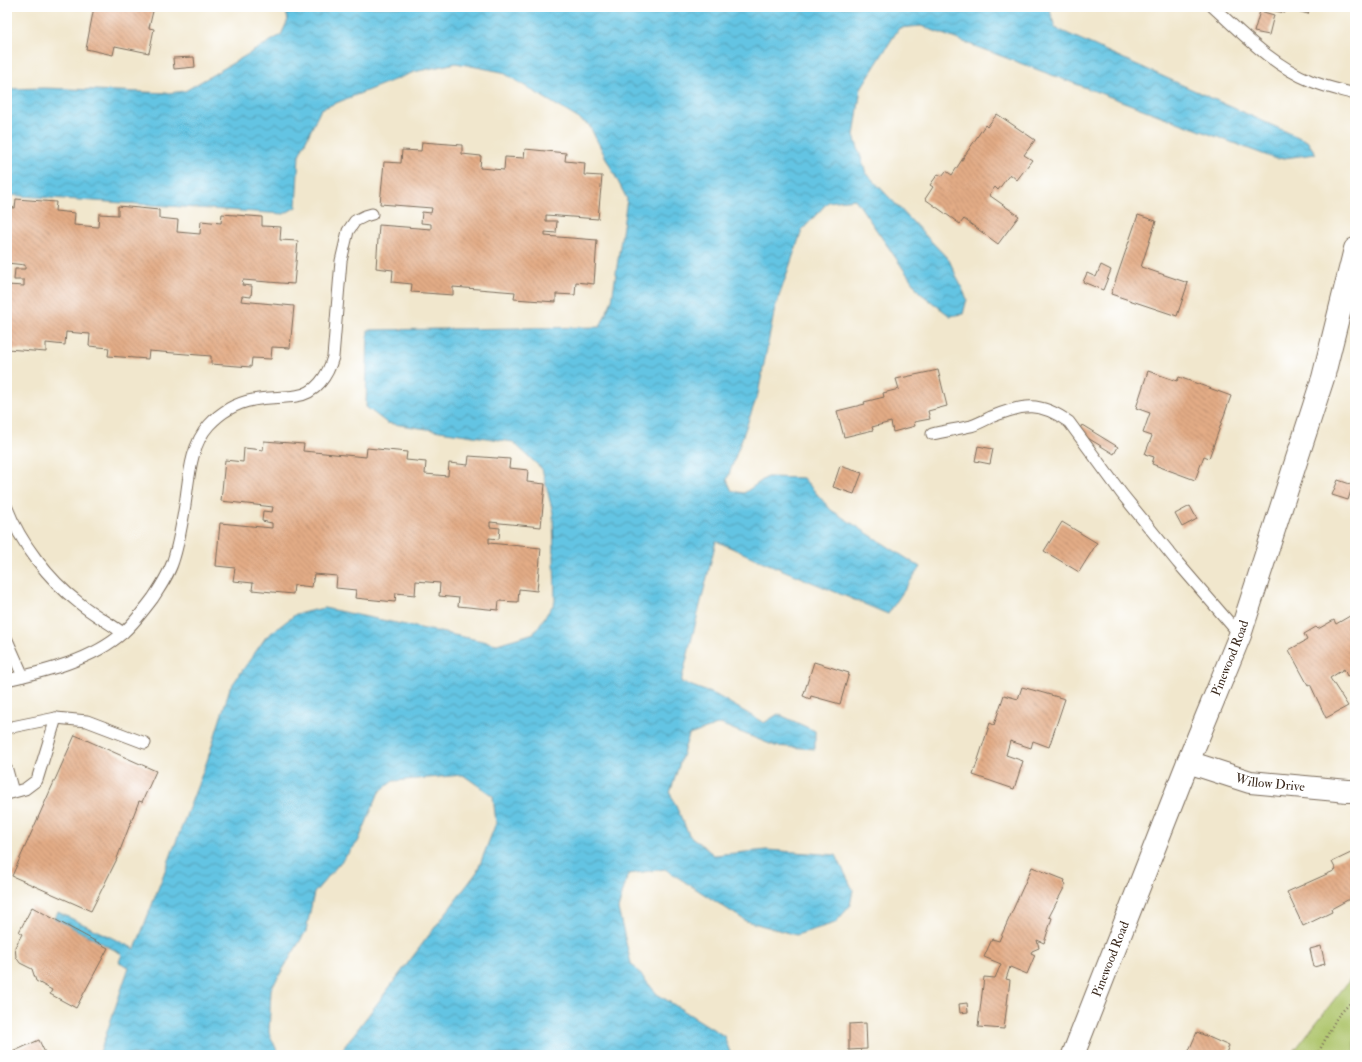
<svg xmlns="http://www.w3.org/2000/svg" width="1362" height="1062" viewBox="0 0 1362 1062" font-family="'IM FELL Double Pica',serif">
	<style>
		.grass { fill: #acc368; stroke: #747643 }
		.water { fill: url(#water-waves); stroke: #507780 }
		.building { fill: url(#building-back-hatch) }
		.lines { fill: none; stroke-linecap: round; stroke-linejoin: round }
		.lane-casing { stroke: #7b6c5b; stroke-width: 13 }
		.street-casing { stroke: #7b6c5b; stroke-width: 24 }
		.secondary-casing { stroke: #7b6c5b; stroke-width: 24 }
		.path { stroke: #7b6c5b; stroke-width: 2.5; stroke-dasharray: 1 3; stroke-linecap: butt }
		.lane { stroke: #fff; stroke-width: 11 }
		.street { stroke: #fff; stroke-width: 22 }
		.secondary { stroke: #fff; stroke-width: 22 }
		.labels { text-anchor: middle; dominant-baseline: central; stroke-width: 3.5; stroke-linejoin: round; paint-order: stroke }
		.street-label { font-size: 13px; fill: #3b2a1e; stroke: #fff }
	</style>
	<defs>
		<pattern id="water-waves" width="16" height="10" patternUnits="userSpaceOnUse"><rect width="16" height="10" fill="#64c4e3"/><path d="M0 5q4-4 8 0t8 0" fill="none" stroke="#549fb7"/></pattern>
		<pattern id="building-back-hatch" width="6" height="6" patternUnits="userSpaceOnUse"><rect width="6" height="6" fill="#e3ac86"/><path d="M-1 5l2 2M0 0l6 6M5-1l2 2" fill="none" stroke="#b98c6d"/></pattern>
	</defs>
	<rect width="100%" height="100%" fill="#fff"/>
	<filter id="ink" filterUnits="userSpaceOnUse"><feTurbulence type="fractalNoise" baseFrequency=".025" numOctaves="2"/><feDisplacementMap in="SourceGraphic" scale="8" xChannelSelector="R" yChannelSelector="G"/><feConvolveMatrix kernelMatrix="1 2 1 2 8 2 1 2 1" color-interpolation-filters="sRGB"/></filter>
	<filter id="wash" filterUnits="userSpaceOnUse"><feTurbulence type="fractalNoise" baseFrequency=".012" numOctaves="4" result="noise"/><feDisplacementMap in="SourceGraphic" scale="16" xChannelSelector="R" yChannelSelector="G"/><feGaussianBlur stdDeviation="0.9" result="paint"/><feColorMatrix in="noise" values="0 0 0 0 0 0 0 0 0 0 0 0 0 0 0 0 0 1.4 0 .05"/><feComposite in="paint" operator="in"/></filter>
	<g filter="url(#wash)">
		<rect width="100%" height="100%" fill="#f1e7cd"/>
		<path class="grass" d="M1355,973V1055H1291Z"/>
		<path class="water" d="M285,7H1049L1055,28L1307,141L1316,154L1276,159L921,26L899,28L861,88L854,136L866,173L949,260L967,299L963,314L950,316L920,293L855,199L828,202L802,230L775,308L758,394L727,480L732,491L744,493L767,477L803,478L831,510L920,567L888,614L754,558L716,541L681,682L716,695L764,723L778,714L815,731V749L775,746L720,724L689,735L670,793L689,835L714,855L767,850L836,855L853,890L850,906L835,923L796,935L746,921L665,869L628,874L618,909L631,963L657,994L724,1036L731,1055H338L477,872L496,823L493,796L463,775L393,781L379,792L358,842L314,893L306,931L271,989L269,1033L279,1055H99L129,967L119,962L122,954L54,918L58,912L135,949L207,761L230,688L266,637L296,614L324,608L497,644L534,633L555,602L553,513L542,469L513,442L387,423L366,407L368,330L600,327L612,300L627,199L589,125L502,72L456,63L414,72L321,109L299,155L296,207L284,214L7,195V89L44,88L168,93L185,91L281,35L288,20Z"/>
		<g id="blocks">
			<g class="building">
				<path d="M94,7H154L149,28L154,29L149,53L115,46L113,55L86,49Z"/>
				<path d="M1270,7H1310L1308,14L1286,8L1285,13L1270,10Z"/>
				<path d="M1260,11L1274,15L1269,35L1254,32Z"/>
				<path d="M194,57L195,67L174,69L173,58Z"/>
				<path d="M997,114L1035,140L1024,155L1032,160L1017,180L1010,174L998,190L995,187L989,195L1019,216L998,244L964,219L960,224L925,199L933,187L930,185L938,174L942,176L946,171L952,175L985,125L987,127Z"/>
				<path d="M422,142L462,145V154L481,156L480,168L504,170L505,157L524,158L525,149L566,153L565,161L585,163L584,175L602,176L598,219L546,215V221H557L556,233L545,232V236L597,240L594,284L576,282L575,295L556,294V302L514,299L515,292L453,287V295L411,292L412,284L392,282L393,270L376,268L379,225L431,229V224L421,223L422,212L431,213L432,208L380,204L384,162L401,163L402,150L421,151Z"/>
				<path d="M16,199L56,202L55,211L75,213L74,225L98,227L99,214L118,215V206L159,210V218L178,220L177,232L200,234L201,221L221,223L222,214L262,217V226L281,227L280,240L298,241L294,284L243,280L242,285L252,286L251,297L242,296L241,301L294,306L290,348L272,347L271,359L252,358L251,367L211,364V356L149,351L148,359L108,356L109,348L89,346L90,334L66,332L65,345L46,343V352L7,349V285L24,286V280H14L15,269H25V265L7,263V207L15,208Z"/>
				<path d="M1138,215L1156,221L1141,267L1188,283L1177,316L1111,294Z"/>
				<path d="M1101,265L1111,270L1103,290L1083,282L1087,273L1096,277Z"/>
				<path d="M938,370L947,406L928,411L930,419L914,422L915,426L893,432L891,422L872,427L873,430L844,437L837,411L865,404L864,402L884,397L883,393L899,389L896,379Z"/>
				<path d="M1148,371L1177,381L1179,377L1231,396L1209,458L1204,456L1195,480L1152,464L1154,457L1145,454L1152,436L1143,433L1150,413L1136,408Z"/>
				<path d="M1082,425L1118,447L1114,454L1078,432Z"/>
				<path d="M264,441L304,444L303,451L366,457L367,448L407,452L406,460L426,462L425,474L448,476L449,463L468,465L469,456L510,459L509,468L528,470L527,482L545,484L541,527L490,522V527L500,528L499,539L489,538V543L541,548L537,591L519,589L518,602L499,601L498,610L458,606L459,598L439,596L440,583L416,581L415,595L396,593L395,602L355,598L356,590L336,588L337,576L314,574L312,587L294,585L293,594L252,590L253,583L233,581L235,568L216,566L220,523L272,528V523L262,521L263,511L272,512L273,507L221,501L225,460L243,462L244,448L263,450Z"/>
				<path d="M978,446L993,449L990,464L975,461Z"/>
				<path d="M840,466L862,473L854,494L833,487Z"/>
				<path d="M1338,480L1353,485L1348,500L1332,495Z"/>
				<path d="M1190,506L1197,519L1182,527L1175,514Z"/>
				<path d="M1062,522L1097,543L1079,572L1044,551Z"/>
				<path d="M1355,613V672L1347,676L1344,669L1330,678L1348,706L1326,718L1310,684L1308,685L1289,650L1307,640L1304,634L1316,627L1318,629L1334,620L1336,624Z"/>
				<path d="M814,662L849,673L840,704L811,696L810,699L803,696Z"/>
				<path d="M1022,687L1065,699L1049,747L1033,741L1031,748L1010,741L1006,755L1023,761L1014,789L973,775L990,723L994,725L1004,695L1018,699Z"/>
				<path d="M75,735L156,771L142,802L139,801L116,861L91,911L12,876Z"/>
				<path d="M1355,851V896L1331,909L1332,912L1303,926L1287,892L1336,870L1332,862Z"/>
				<path d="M1032,867L1065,880L1064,883L1066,884L1049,917L1052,918L1044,943L1037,940L1039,948L1032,951L1031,953L1035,955L1027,974L1010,967L1006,979L1010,980L1004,1029L978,1027L984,977L995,978L1001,964L984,957L992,939L999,941Z"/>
				<path d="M32,907L108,948L76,1008L50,994L52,990L36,981L32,969L20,963L16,957L15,947L22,934L19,932Z"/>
				<path d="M1321,946L1325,964L1314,967L1310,949Z"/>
				<path d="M967,1003L968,1012L960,1013L959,1004Z"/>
				<path d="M866,1023L867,1049L849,1050V1024Z"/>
				<path d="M1197,1032L1229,1046L1225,1055H1187Z"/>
				<path d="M39,1040L46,1055H11L10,1053Z"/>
			</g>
		</g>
	</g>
	<g filter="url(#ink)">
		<use href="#blocks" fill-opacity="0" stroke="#7b6c5b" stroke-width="1"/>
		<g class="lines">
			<defs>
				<g id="lane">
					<path d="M1213,7C1244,35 1272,65 1311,81C1325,87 1340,90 1355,94"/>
					<path d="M932,434C945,431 958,429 971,426C978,424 985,420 991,417C1023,404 1040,401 1069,422L1122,494L1178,563L1240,635"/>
					<path d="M7,508C20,542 49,580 78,602C92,614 108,622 123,633"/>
					<path d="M7,640L23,676"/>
					<path d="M7,680C46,671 93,660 124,632C135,622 144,610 153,598C161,586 169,574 173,561C179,543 182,523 185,505C189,478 190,446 209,425C221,412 237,403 253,400C267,397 282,398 296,396C316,394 328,375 333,357L341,261L348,231L355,221L365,216L372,214"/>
					<path d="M56,718L87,721L145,743"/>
					<path d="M7,728L56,718L37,780L25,789L7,794"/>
					<path d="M7,770L13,792"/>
				</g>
				<g id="street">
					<path id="s1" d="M1188,762L1250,782L1348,791H1355"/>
				</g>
				<g id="secondary">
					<path id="s2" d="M1073,1055L1188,762L1240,635L1323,378L1355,249"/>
				</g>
			</defs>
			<use href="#lane" class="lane-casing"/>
			<use href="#street" class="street-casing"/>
			<use href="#secondary" class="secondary-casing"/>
			<path class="path" d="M1317,1055L1337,1017L1355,998"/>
			<use href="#lane" class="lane"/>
			<use href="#street" class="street"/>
			<use href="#secondary" class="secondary"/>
		</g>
	</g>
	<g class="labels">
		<g class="street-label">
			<text stroke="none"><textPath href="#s2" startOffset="427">Pinewood Road</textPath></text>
			<text stroke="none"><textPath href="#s1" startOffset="85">Willow Drive</textPath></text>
			<text stroke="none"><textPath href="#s2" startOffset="103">Pinewood Road</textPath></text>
		</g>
	</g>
	<rect width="1362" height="1062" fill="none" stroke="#fff" stroke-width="24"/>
</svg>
